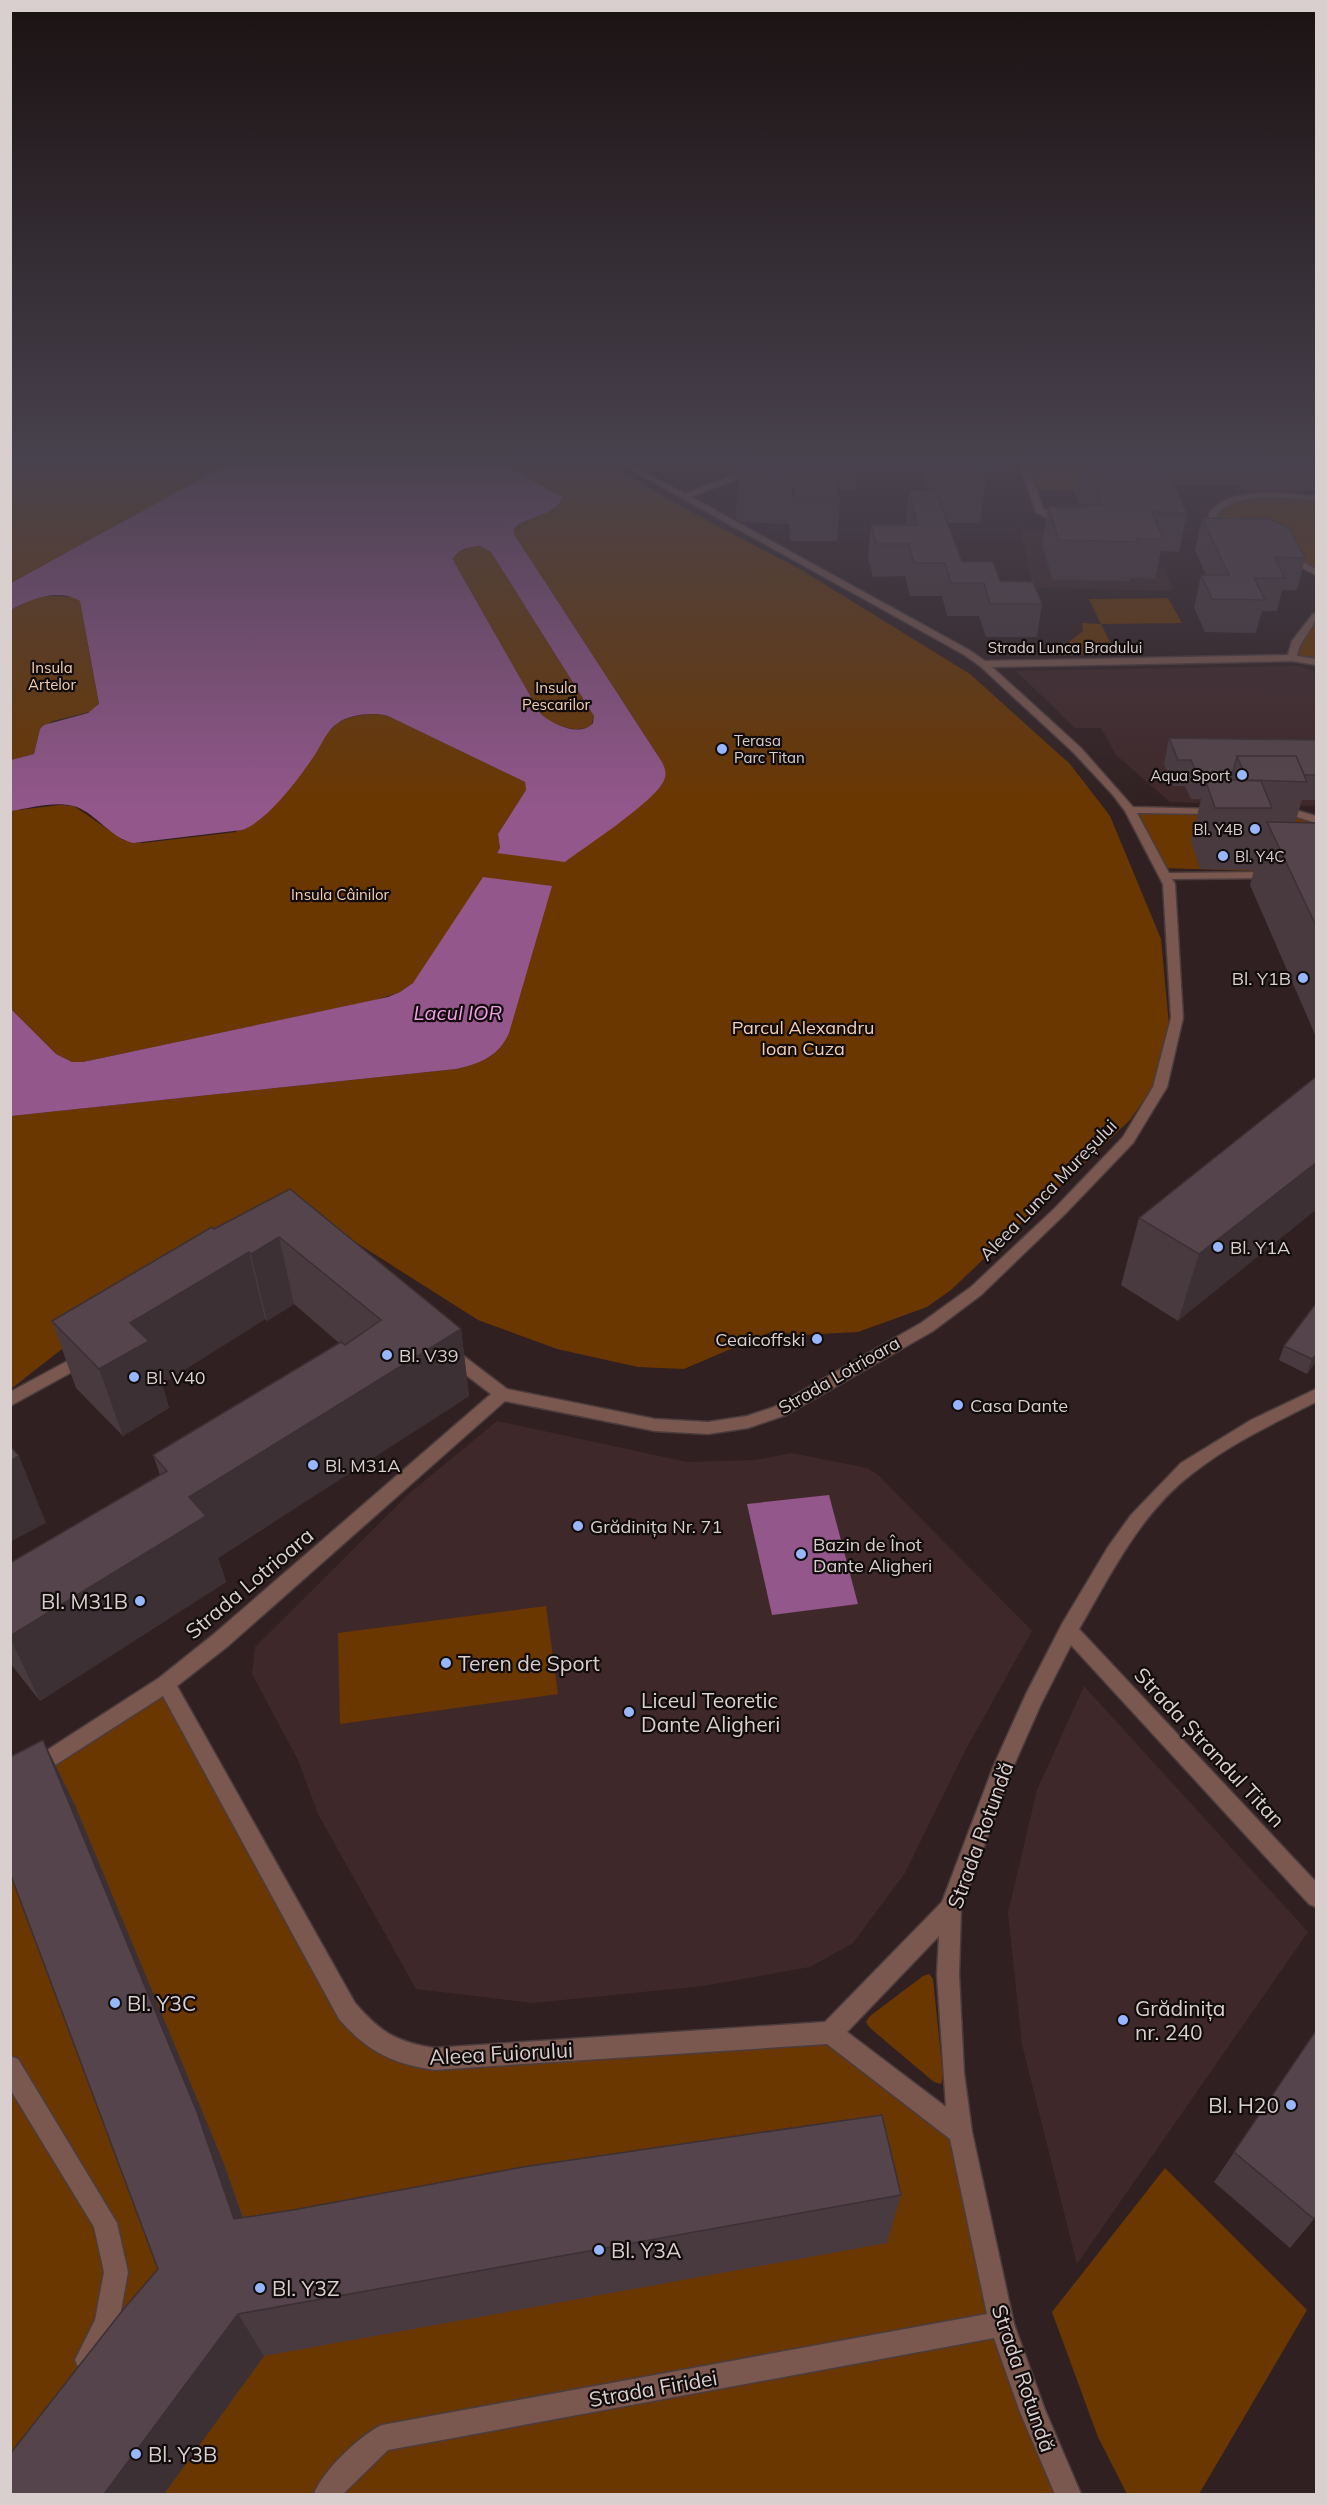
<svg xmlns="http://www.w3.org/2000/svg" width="1327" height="2505" viewBox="0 0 1327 2505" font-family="Mulish,sans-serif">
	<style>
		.built { fill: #3f282a }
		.green { fill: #6b3700 }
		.water { fill: #93578b; fill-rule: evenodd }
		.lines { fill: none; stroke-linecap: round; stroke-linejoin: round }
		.street-casing { stroke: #4b3c3d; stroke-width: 3 }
		.street { fill: #7a584f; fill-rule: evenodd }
		.wall { fill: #493a40 }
		.shaded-wall { fill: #3c3034 }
		.building { fill: #55444b; stroke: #3c3034; stroke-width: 1.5 }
		.poi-dot { fill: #98b6fd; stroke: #130c0c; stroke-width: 2 }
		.labels { text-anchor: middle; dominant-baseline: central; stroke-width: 4.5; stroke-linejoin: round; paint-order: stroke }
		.far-street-label { font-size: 15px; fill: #dacfcf; stroke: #130c0c }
		.far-park-label { font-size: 15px; fill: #f3cfb4; stroke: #130c0c }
		.far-poi-label { font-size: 15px; fill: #dacfcf; stroke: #130c0c; text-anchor: start }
		.poi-label { font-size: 18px; fill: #dacfcf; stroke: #130c0c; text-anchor: start }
		.park-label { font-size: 18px; fill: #f3cfb4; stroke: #130c0c }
		.street-label { font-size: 18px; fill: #dacfcf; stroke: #130c0c }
		.water-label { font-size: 20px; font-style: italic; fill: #f39fe8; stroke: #130c0c }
		.near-street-label { font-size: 21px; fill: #dacfcf; stroke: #130c0c }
		.near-poi-label { font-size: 21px; fill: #dacfcf; stroke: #130c0c; text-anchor: start }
	</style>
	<rect width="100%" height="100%" fill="#302021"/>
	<g class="built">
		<path d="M1021,530L1077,531L1114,566L1164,567L1173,591L1033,588Z"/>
		<path d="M1300,666L1316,673V806L1170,802L1116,755L1101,728H1075L1016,671Z"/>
		<path d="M497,1421L687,1462L755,1460L791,1453L867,1468L878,1475L1032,1631L965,1751L905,1873L853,1943L810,1967L703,1986L533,2003L416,1989L318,1814L298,1760L252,1674L255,1647L411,1492Z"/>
		<path d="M1084,1686L1308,1932L1077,2264L1022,2044L1008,1913L1037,1790Z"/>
	</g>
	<g class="green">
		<path d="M11,458H239L11,583Z"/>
		<path d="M492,458H598L680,506L803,571L970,674L1070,764L1110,816L1161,939L1170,1036L1154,1085L1130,1120L951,1290L927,1307L858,1332L801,1335L773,1331L684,1369L638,1367L557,1349L478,1320L327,1224L86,1330L11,1389V1116L456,1069C480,1064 499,1056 509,1032L413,983L400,992L376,1000L83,1062H72L56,1054L11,1009L10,811L60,805L74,806L123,840L143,843L236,832L335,725C348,715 372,712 388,716L525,782L526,790L498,834L500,848L497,853L652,796C662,784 669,777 662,762L514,534V529L518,525L554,507L563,500Z"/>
		<path d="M1025,467L1233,469L1316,480L1260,475L1122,491L1032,489Z"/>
		<path d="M1245,497L1316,498V572L1224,527L1213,513Z"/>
		<path d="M473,546L483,547L491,552L594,716L591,726C575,734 552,725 540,713L453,560L457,553Z"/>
		<path d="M48,596L73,597L80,601L99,705L93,711L53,721L40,729L34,754L11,760V610L36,597Z"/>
		<path d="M1168,598L1182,623L1101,624L1116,654L1045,655L1065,645L1083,631L1082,623L1101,624L1089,599Z"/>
		<path d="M1316,616V662L1292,658L1296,641Z"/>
		<path d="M1130,810L1308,816L1316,820V854L1255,871L1162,868Z"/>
		<path d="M546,1606L558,1694L340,1724L338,1633Z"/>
		<path d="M166,1684L347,2011L406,2055L830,2033L960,2132L1033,2412L1068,2494H11V1785Z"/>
		<path d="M929,1974L933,1979L943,2077L941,2084L934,2082L870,2028L866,2022L870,2016L923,1976Z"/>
		<path d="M1165,2168L1307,2310L1199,2494H1127L1098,2437L1052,2312Z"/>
	</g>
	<g class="water">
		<path d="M239,458H492L562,497C560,512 530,517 518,525L514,529V534L662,762C665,768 667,774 664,780C657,800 585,847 565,862L497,853L500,848L498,834L526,790L525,782L388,716C374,712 350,714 338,723C328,729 322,743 316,753C301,776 268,821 242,830L133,843C111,838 97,815 77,807C58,800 30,808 11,811V760L34,754L40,729L44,725L88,713L99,704L80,601C58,588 30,599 11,610V583ZM480,546L491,552L594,716L593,723C580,738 551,724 540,713L453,560C456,550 470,546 480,546Z"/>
		<path d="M483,877L552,886L509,1033C499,1056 480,1064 456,1069L11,1116V1009L56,1054L72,1062H83L388,997L400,992L413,983Z"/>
		<path d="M829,1495L858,1604L772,1615L747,1504Z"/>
	</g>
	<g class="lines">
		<defs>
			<g id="street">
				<path d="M610,458H620L685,494L777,458H789L691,497L969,650L985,661L1288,655L1292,641L1313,614L1316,613C1316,629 1299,639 1297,656L1316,659V665L1292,661L992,667L1081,748L1133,807L1221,809L1222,811L1217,814L1137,813L1169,873L1271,872L1277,875L1271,878L1172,879L1175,884L1183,1018L1167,1087L1133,1143L1065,1214L981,1295L933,1331L786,1415L748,1428L708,1434L655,1431L505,1401L228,1646L177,1686L355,2003C380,2032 396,2042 434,2048L825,2022L942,1902L994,1765L1026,1694L1062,1624L1108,1547L1131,1515L1181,1463L1251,1420L1316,1389V1402C1274,1423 1230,1444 1193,1473C1141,1512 1111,1574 1079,1629L1316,1882V1907L1309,1904L1071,1645L1041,1704L1014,1765L961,1909L959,1975L964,2073L972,2132L1014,2324L1045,2410L1081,2494H1055L1020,2412L994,2338L388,2450L343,2494H314C321,2473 361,2434 382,2425L987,2314L950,2139L827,2044L434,2070C391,2063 368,2052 339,2019L163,1696L10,1794V1774L159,1678L214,1634L491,1394L445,1359L443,1355L445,1351H457L507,1389L655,1419L708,1422L747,1416L774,1407L921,1323L971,1287L1055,1208L1123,1137L1153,1087L1171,1018L1163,884L1125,811L1113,795L1073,752L980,666L963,654ZM939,1936L937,1975L946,2107L847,2032Z"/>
				<path d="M1018,458H1026L1043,509L1066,521V525H1060L1036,512Z"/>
				<path d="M1276,493L1316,496V500C1285,499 1242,489 1217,514V516L1234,530L1230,533L1209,517V513C1226,493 1252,493 1276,493Z"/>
				<path d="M1284,555H1290L1316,569V575L1284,559Z"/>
				<path d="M1277,809L1299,811L1316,816V823L1297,817L1273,814L1272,812Z"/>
				<path d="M86,1351L92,1353L94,1357L92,1361L10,1406V1392Z"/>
				<path d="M10,2056L18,2059L117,2223L128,2272L119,2322L97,2369L88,2373L79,2369L75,2360L95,2320L104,2272L94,2227L10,2089Z"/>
			</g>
		</defs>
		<use href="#street" class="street-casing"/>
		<use href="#street" class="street"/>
	</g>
	<g class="wall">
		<path d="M786,458H858L856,490L839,489L840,497L837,541H790L789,524L741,522L736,519L738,459L786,460Z"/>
		<path d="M919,458H979L986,479L980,523H947L962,562L1042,604L1037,637H986L979,616H947L942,596H910L905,576L873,577L868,557L871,525H907L906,521L909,490H926Z"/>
		<path d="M1079,458H1317V491L1240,490L1238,486H1174L1187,513L1179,552L1161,551L1155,579L1131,578L1130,581L1053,580L1042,545L1048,507H1080L1074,491Z"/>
		<path d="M1202,518L1305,558L1297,590H1282L1277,611H1262L1256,633L1205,632L1194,608L1201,575H1206L1195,550Z"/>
		<path d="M1169,738L1317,740V800H1302L1295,823H1317V1039L1250,885L1254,870L1200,869L1191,841L1201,799H1191L1185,786H1173L1164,764Z"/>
		<path d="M1317,1076L1178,1321L1121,1285L1139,1218Z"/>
		<path d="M290,1189L461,1329L469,1396L218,1558L226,1582L40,1701L10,1663V1563L160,1475L153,1455L339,1343L294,1304L267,1321L265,1319L162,1384L169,1408L123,1436L76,1388L52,1321L214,1229Z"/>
		<path d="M1317,1302V1360L1307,1374L1279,1360L1284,1346Z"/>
		<path d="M43,1740L74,1803L224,2164L243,2217L901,2195L887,2243L264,2356L164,2494H10L158,2269Z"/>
		<path d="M1317,2029L1314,2219L1290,2248L1214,2182Z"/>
	</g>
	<g class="shaded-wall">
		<path d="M1317,1162V1209L1178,1321L1199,1254Z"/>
		<path d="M279,1237L294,1304L267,1321L251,1254Z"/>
		<path d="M249,1252L265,1319L162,1384L169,1408L123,1436L99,1369L130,1323Z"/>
		<path d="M461,1329L469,1396L218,1558L226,1582L40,1701L10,1638V1636L189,1497Z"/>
		<path d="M1317,1354V1360L1307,1374L1312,1359Z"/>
		<path d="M19,1456L46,1523L10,1542V1461Z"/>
		<path d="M43,1740L74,1803L224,2164L259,2266L234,2219Z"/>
		<path d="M238,2314L264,2356L164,2494H104Z"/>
	</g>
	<g class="building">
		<path d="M788,458H834L840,497L793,496L792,480L742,478L737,475L738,459L788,460Z"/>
		<path d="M934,458H979L986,479H939Z"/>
		<path d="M1082,458H1161L1187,513L1152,512L1163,539H1137L1138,542L1059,540L1048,507H1084L1083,505H1102Z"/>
		<path d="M909,490H935L962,562H993L1000,581L1033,582L1042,604H990L984,583H951L945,563H914L909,544H876L871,525H917Z"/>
		<path d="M1202,518L1270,519L1289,528L1305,558L1274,557L1285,578H1254L1265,600L1212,599L1201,575H1229Z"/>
		<path d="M1169,738L1317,740V775H1304L1296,756H1237L1231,780H1224L1222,774H1197L1191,760H1178Z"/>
		<path d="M1237,756H1296L1307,782L1247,780Z"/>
		<path d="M1205,779L1261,781L1272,808H1215Z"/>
		<path d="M1267,822L1317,823V928Z"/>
		<path d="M1317,1076V1162L1199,1254L1139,1218Z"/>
		<path d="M290,1189L461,1329L189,1497L206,1516L10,1636V1563L167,1471L153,1455L341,1342L345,1345L381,1320L279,1237L251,1254L249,1252L130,1323L149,1341L99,1369L52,1321L212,1227L214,1229Z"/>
		<path d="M1317,1302V1354L1312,1359L1284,1346Z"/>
		<path d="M10,1446L19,1456L10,1461Z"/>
		<path d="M43,1740L197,2112L234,2219L293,2210L523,2167L882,2115L901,2195L238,2314L104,2494H10V2454L122,2311L158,2269L10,1873V1757Z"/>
		<path d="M1317,2029V2214L1314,2219L1234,2152Z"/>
	</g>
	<linearGradient id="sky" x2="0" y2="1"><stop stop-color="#1a1212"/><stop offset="0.57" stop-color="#48424e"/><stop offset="1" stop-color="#48424e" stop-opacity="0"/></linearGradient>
	<rect width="1327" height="809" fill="url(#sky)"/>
	<g class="poi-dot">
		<circle cx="722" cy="749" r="6"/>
		<circle cx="1242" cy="775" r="6"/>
		<circle cx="1255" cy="829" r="6"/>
		<circle cx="1223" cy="856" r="6"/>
		<circle cx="1303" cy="978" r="6"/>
		<circle cx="1218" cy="1247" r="6"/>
		<circle cx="817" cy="1339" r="6"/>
		<circle cx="387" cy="1355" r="6"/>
		<circle cx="134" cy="1377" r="6"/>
		<circle cx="958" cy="1405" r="6"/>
		<circle cx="313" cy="1465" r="6"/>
		<circle cx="578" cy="1526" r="6"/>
		<circle cx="801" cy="1554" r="6"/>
		<circle cx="140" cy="1601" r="6"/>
		<circle cx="446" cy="1663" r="6"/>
		<circle cx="629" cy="1712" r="6"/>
		<circle cx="115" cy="2003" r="6"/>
		<circle cx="1123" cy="2020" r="6"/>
		<circle cx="1291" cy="2105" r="6"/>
		<circle cx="599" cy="2250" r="6"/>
		<circle cx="260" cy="2288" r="6"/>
		<circle cx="136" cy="2454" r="6"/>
	</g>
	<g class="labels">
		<g class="far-street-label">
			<text x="1065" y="647">Strada Lunca Bradului</text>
		</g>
		<g class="far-park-label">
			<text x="52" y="667">Insula<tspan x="52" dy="17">Artelor</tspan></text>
			<text x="556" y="687">Insula<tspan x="556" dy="17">Pescarilor</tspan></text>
			<text x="340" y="894">Insula Câinilor</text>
		</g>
		<g class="far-poi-label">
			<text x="734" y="740">Terasa<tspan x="734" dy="17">Parc Titan</tspan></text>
			<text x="1230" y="775" text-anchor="end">Aqua Sport</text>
			<text x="1243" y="829" text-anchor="end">Bl. Y4B</text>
			<text x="1235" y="856">Bl. Y4C</text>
		</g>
		<g class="poi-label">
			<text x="1291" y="978" text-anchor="end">Bl. Y1B</text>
			<text x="1230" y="1247">Bl. Y1A</text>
			<text x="805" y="1339" text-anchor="end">Ceaicoffski</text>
			<text x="399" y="1355">Bl. V39</text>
			<text x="146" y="1377">Bl. V40</text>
			<text x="970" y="1405">Casa Dante</text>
			<text x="325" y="1465">Bl. M31A</text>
			<text x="590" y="1526">Grădinița Nr. 71</text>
			<text x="813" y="1544">Bazin de Înot<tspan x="813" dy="21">Dante Aligheri</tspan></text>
		</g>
		<g class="park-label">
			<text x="803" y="1027">Parcul Alexandru<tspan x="803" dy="21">Ioan Cuza</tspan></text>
		</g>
		<g class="street-label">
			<text transform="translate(1048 1190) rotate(-46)">Aleea Lunca Mureșului</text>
			<text transform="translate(839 1375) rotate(-30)">Strada Lotrioara</text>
		</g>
		<g class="water-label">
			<text x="458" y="1012">Lacul IOR</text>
		</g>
		<g class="near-street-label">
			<text transform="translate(249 1583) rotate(-40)">Strada Lotrioara</text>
			<text transform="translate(1210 1747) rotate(47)">Strada Ștrandul Titan</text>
			<text transform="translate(980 1835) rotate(-70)">Strada Rotundă</text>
			<text transform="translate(501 2053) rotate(-3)">Aleea Fuiorului</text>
			<text transform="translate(1024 2378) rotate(71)">Strada Rotundă</text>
			<text transform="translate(653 2388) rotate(-10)">Strada Firidei</text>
		</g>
		<g class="near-poi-label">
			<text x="128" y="1601" text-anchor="end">Bl. M31B</text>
			<text x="458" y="1663">Teren de Sport</text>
			<text x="641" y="1700">Liceul Teoretic<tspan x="641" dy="24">Dante Aligheri</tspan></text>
			<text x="127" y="2003">Bl. Y3C</text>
			<text x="1135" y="2008">Grădinița<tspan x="1135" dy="24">nr. 240</tspan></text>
			<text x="1279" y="2105" text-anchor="end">Bl. H20</text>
			<text x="611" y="2250">Bl. Y3A</text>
			<text x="272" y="2288">Bl. Y3Z</text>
			<text x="148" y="2454">Bl. Y3B</text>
		</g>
	</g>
	<rect width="1327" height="2505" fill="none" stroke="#dacfcf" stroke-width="24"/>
</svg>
